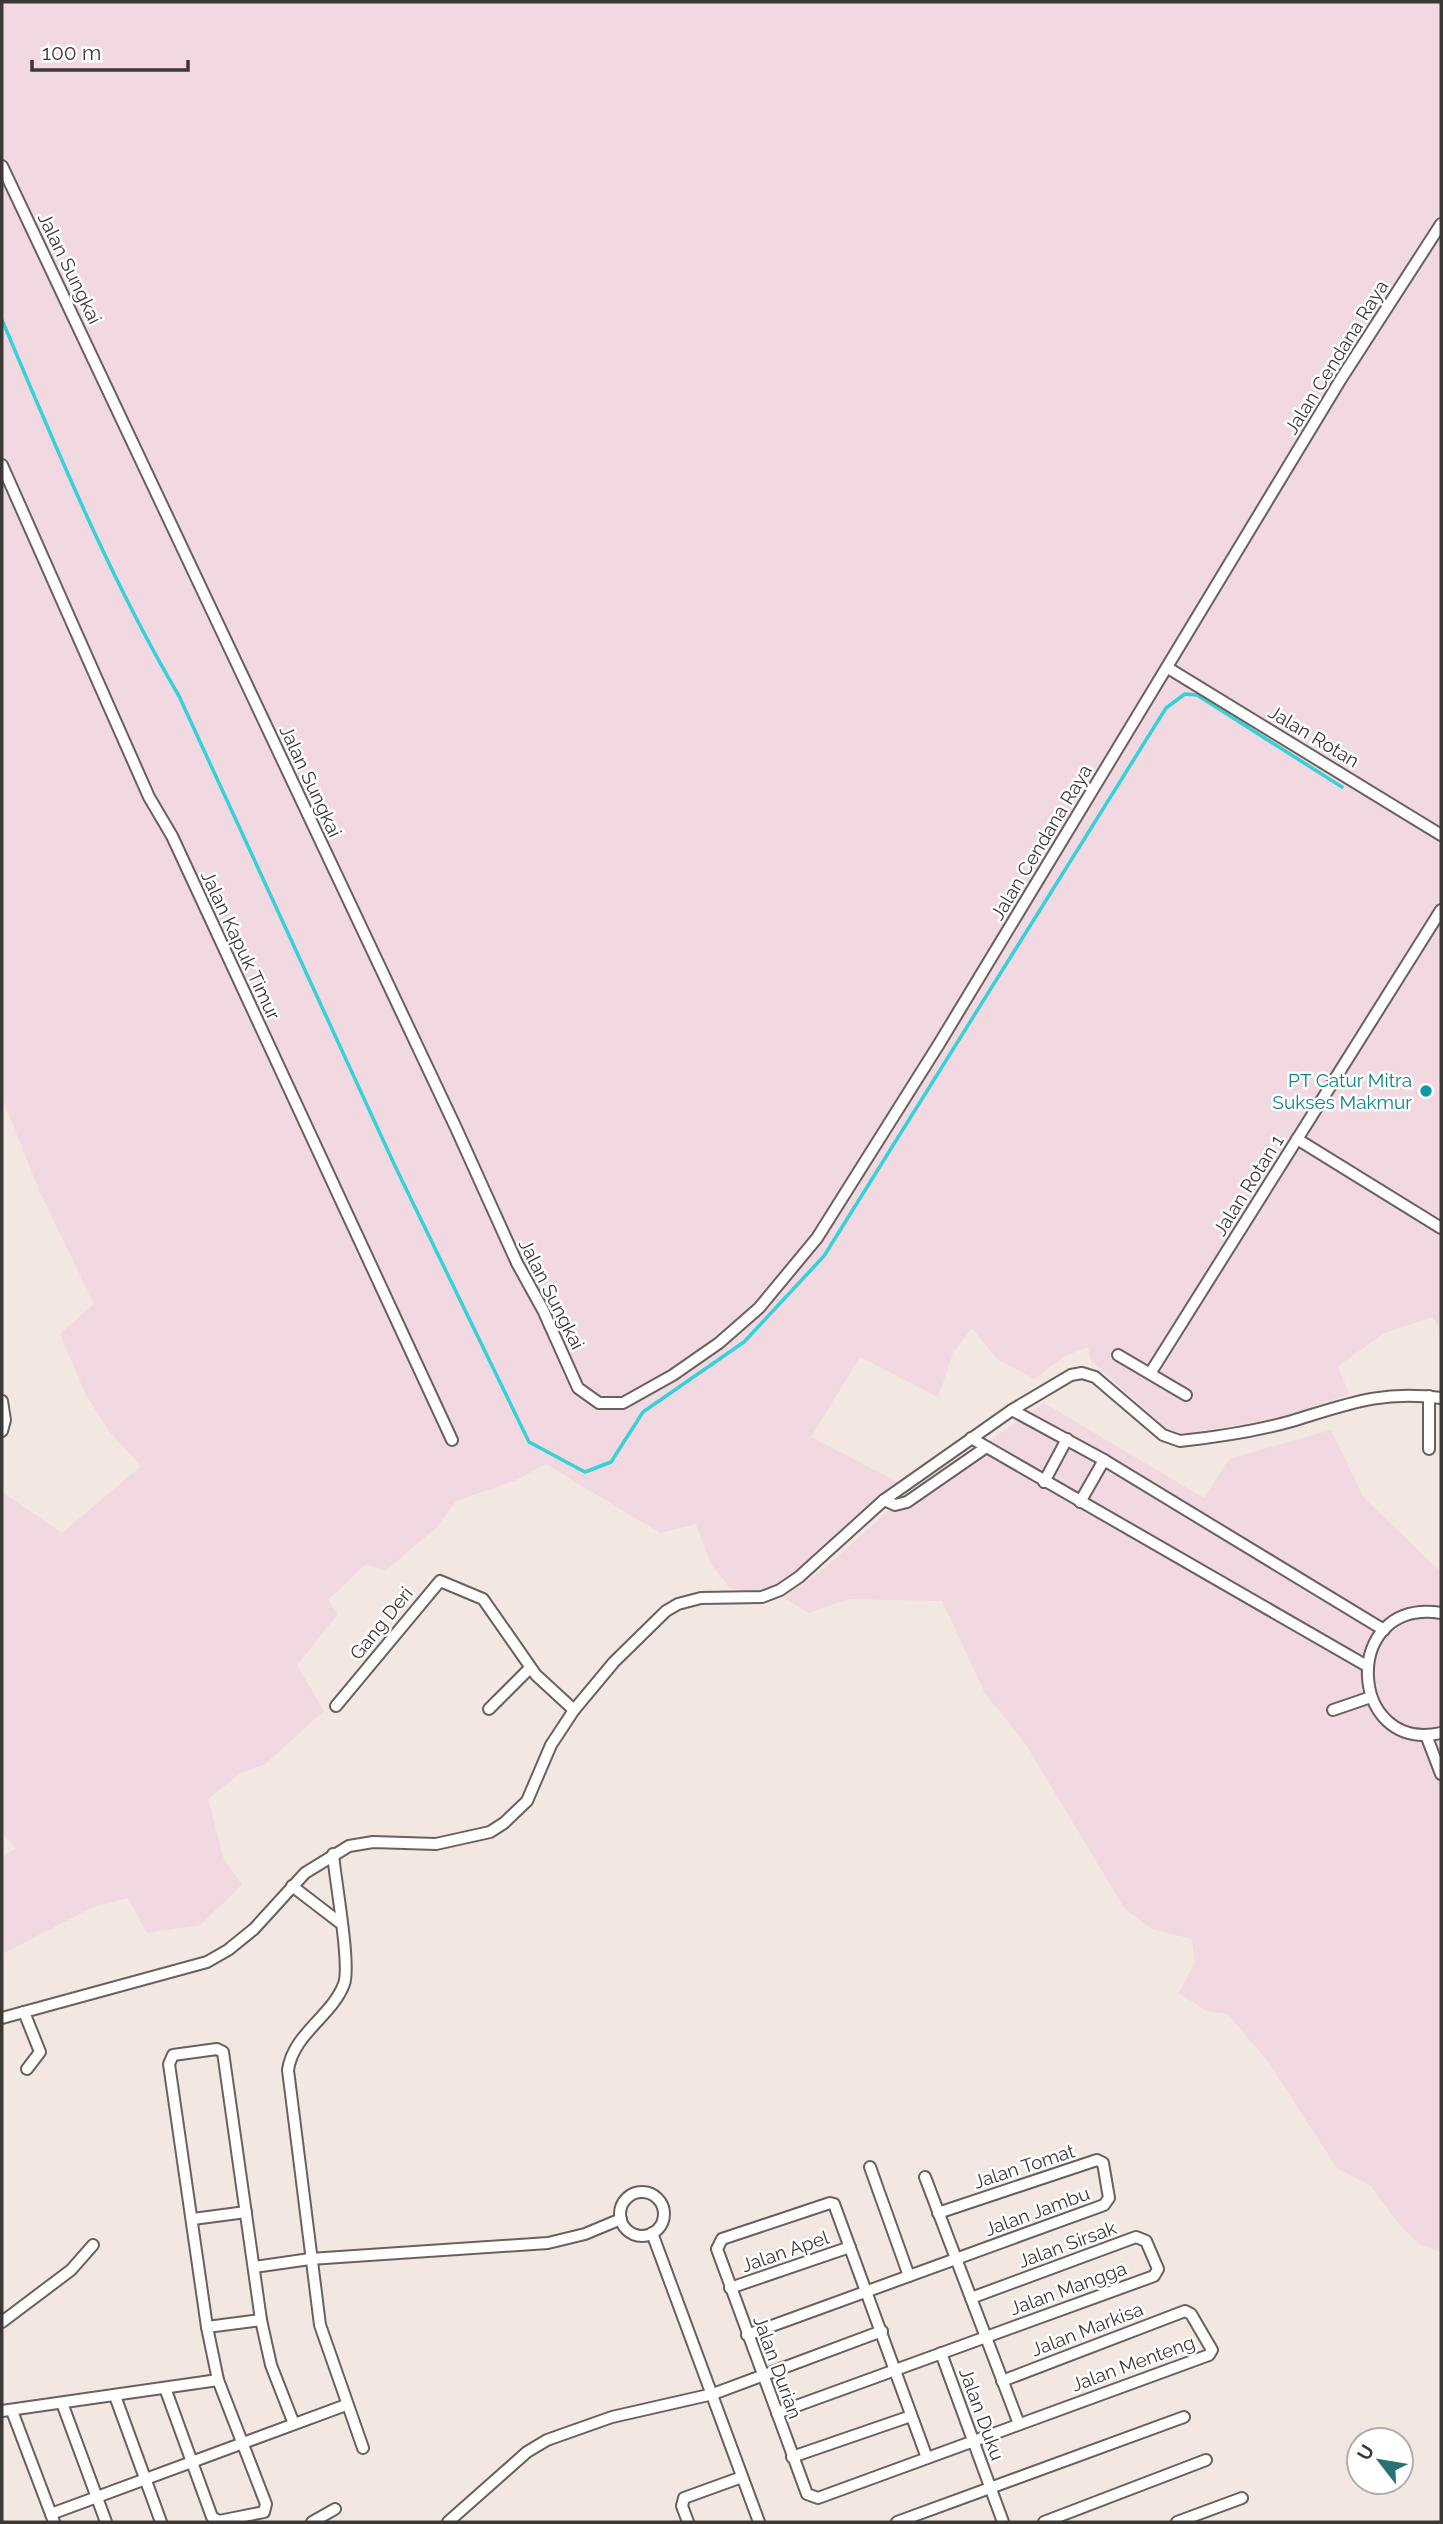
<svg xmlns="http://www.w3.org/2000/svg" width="1443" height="2524" viewBox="0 0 1443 2524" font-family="Raleway,sans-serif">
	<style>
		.industrial { fill: #f2d8e0 }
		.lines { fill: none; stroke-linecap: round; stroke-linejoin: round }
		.stream { stroke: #37d1da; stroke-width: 3.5 }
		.minor-casing { stroke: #6a615c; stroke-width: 14 }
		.minor { stroke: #fff; stroke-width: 10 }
		.culture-dot { fill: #0f9aa8; stroke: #fff; stroke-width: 2.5 }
		.labels { text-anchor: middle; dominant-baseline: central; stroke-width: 5; stroke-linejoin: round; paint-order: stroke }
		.street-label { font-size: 19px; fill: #3c3835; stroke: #fff }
		.culture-label { font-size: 19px; fill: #0d838f; stroke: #fff; text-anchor: end }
	</style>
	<rect width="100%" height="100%" fill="#f2e7e1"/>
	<g class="industrial">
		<path d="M2,2H1441V1332L1433,1317L1384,1333L1338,1366L1349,1394L1280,1418L1187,1433L1168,1430L1091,1361L1088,1347L1065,1356L1034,1379L997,1359L972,1328L953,1353L938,1397L860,1357L811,1437L900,1483L855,1516L796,1573L759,1592L730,1588L710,1563L696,1524L660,1533L546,1464L516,1480L456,1501L437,1527L385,1571L366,1564L328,1600L338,1614L297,1665L324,1711L265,1764L239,1774L208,1799L223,1858L242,1885L200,1925L147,1933L128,1898L93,1907L2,1954V1858L16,1848L2,1833V1492L62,1533L141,1466L108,1430L86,1395L60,1334L94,1304L39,1190L2,1097Z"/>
		<path d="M1044,1403L1204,1498L1229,1459L1331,1430L1364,1498L1441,1572V2252L1420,2245L1397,2222L1371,2186L1337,2168L1269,2063L1228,2014L1206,2011L1179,1993L1195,1962L1192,1939L1152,1929L1125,1909L1025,1743L985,1693L942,1601L848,1599L809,1613L783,1597L826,1567L887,1512Z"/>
	</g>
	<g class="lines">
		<path class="stream" d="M2,320C56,447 109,577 179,696L395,1166L529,1442L585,1472L611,1462L643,1412L744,1342L824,1256L1166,708L1185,694L1197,695L1342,787"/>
		<defs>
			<g id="minor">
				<path d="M2,166L456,1128L517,1263L543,1310L578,1388L599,1403H623L673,1375L719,1343L759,1308L817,1238L939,1044L1341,379L1441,224"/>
				<path d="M2,465L149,797L172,836L452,1440"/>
				<path d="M1168,668L1441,835"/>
				<path d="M1297,1139L1441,1228"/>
				<path d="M1118,1355L1186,1395"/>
				<path d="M1151,1372L1441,910"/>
				<path d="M1429,1396V1449"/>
				<path d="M2,1401L5,1420L2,1431"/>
				<path d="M1012,1410L1104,1460L1384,1630"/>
				<path d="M971,1438L1367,1666"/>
				<path d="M1044,1482L1067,1439"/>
				<path d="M884,1500L895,1505L907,1502L985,1448"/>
				<path d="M1080,1502L1104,1460"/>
				<path d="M1441,1613C1340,1597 1347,1754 1441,1733"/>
				<path d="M336,1706L440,1581L483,1599L536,1675L574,1710"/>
				<path d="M489,1709L530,1668"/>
				<path d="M1333,1710L1371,1697"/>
				<path d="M1426,1735L1441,1774"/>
				<path d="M333,1854C335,1879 351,1965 344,1984C332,2016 293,2034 288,2070L320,2325L363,2448"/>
				<path d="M292,1886L339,1922"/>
				<path d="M24,2012L40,2052L27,2069"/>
				<path d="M2,2018L207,1962L228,1950L254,1929L305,1873L349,1846L373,1842L436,1844L490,1832L504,1823L527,1801L551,1745L574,1710L614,1662L666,1611L678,1604L701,1598L762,1597L780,1590L799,1577L884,1500L1012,1410L1071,1375L1082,1373L1095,1377L1163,1435L1180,1441C1217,1437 1257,1431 1292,1421C1348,1404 1381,1390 1441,1398"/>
				<path d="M870,2167L909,2276"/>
				<path d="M925,2177L1019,2424"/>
				<circle cx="642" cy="2214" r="22"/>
				<path d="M193,2219L246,2212"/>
				<path d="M652,2233L759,2522"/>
				<path d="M254,2267L310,2259L548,2243L585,2234L621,2219"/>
				<path d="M730,2288L850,2247"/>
				<path d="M2,2322L71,2270L93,2245"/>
				<path d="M207,2327L261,2320"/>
				<path d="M747,2335L1104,2205L1109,2198L1103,2163L1097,2160L938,2213"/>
				<path d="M941,2353L1003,2522"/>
				<path d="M165,2388L212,2517L219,2521L264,2512L266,2504L218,2380L207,2327L169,2064L173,2055L217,2049L223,2052L261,2320L271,2365L294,2424"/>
				<path d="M115,2396L161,2522"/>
				<path d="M62,2403L106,2522"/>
				<path d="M2,2411L218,2380"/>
				<path d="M12,2411L54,2522"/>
				<path d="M777,2413L1154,2276L1158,2269L1146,2241L1136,2237L971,2298"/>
				<path d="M792,2457L911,2416"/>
				<path d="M927,2458L834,2204L830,2203L722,2239L717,2249L807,2494L818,2498L1209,2355L1212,2350L1191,2314L1185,2311L1002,2381"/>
				<path d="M51,2514L346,2405"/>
				<path d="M312,2522L335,2509"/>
				<path d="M448,2522L527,2452L547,2440L612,2417L713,2394L882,2331"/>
				<path d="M688,2522L682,2506L684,2498L742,2477"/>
				<path d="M897,2522L1184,2417"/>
				<path d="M1044,2522L1206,2460"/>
				<path d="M1177,2522L1242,2498"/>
			</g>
		</defs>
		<use href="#minor" class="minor-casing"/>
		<use href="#minor" class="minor"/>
	</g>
	<circle class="culture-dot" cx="1426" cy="1091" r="7"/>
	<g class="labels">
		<g class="street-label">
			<text transform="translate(70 268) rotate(64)">Jalan Sungkai</text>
			<text transform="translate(1336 357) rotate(-58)">Jalan Cendana Raya</text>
			<text transform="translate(1314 736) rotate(31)">Jalan Rotan</text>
			<text transform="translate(311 781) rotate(65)">Jalan Sungkai</text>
			<text transform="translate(1041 842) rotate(-59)">Jalan Cendana Raya</text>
			<text transform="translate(241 945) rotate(65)">Jalan Kapuk Timur</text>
			<text transform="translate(1248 1185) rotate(-58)">Jalan Rotan 1</text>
			<text transform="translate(552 1294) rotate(63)">Jalan Sungkai</text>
			<text transform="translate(381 1623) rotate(-51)">Gang Deri</text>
			<text transform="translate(1024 2166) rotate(-18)">Jalan Tomat</text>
			<text transform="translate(1037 2211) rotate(-20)">Jalan Jambu</text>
			<text transform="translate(1067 2244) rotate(-20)">Jalan Sirsak</text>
			<text transform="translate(785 2251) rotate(-19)">Jalan Apel</text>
			<text transform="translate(1068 2288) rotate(-20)">Jalan Mangga</text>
			<text transform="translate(1087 2329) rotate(-21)">Jalan Markisa</text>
			<text transform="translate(1133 2363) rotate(-20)">Jalan Menteng</text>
			<text transform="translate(778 2367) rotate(70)">Jalan Durian</text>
			<text transform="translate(982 2414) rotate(70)">Jalan Duku</text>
		</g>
		<g class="culture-label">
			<text x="1412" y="1080">PT Catur Mitra<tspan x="1412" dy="22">Sukses Makmur</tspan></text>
		</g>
	</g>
	<rect width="1443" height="2524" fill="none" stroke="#3c3835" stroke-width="7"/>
	<g transform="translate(1380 2461) rotate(301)"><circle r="33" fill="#ffffff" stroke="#b1afae" stroke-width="2"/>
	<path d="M0-5L12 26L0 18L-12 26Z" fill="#287275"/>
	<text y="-10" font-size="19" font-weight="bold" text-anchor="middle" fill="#3c3835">U</text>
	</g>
	<path d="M32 60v10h156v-10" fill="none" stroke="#3c3835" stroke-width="3.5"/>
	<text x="42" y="60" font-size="21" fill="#3c3835" stroke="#ffffff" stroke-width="5" paint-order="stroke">100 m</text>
</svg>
